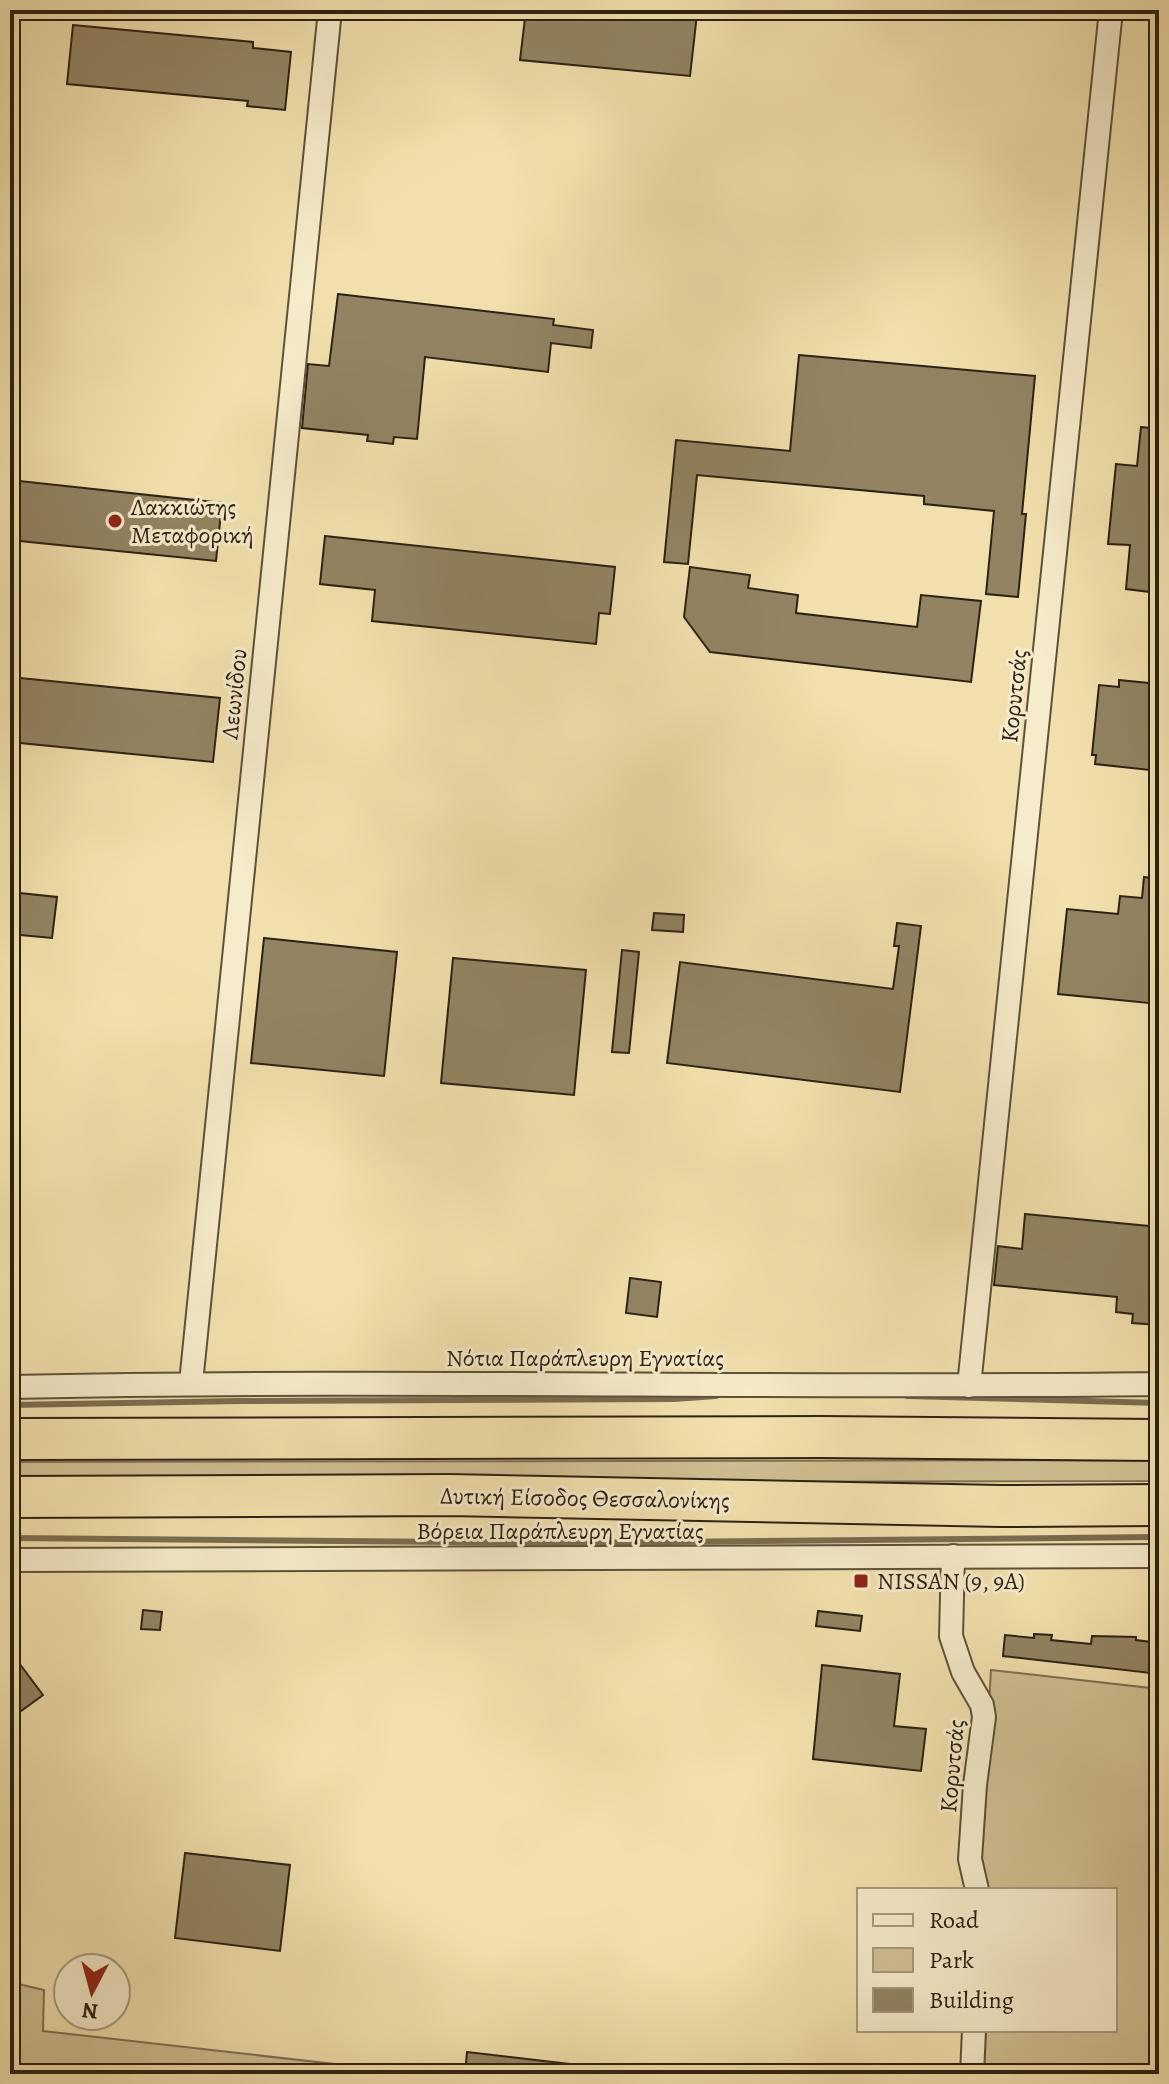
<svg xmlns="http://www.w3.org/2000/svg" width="1169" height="2084" viewBox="0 0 1169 2084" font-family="Alegreya,serif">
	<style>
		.green { fill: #d0c093; stroke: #7e7053; stroke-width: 2 }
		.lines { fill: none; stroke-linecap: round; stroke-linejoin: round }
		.stream { stroke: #7a6d50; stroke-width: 6 }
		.building { fill: #928463; stroke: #2c2113; stroke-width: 2 }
		.minor-casing { stroke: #5d513a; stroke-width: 26 }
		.motorway-casing { stroke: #2c2113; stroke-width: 44 }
		.minor { stroke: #f6ebca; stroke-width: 22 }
		.motorway { stroke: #f1e0ad; stroke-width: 40 }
		.poi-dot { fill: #8f2418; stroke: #f6ebca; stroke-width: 3 }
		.labels { text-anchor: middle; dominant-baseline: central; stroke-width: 6; stroke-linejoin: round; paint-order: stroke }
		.poi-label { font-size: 24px; fill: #2c2113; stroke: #f6ebca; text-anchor: start }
		.street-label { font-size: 24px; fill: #2c2113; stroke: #f6ebca }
	</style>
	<rect width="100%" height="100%" fill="#f1e0ad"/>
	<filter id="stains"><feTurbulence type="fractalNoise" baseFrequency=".0025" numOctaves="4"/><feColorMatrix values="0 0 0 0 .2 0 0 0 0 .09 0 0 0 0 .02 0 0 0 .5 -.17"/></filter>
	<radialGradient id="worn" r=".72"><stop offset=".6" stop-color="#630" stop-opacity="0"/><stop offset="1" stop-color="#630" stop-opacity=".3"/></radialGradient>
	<g class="green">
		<path d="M1159,1460V1481L10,1483V1462Z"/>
		<path d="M991,1670L1159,1689V2074H983L986,2030H1115V1890H986L979,1856Z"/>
		<path d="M10,1982L44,1990L43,2031L423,2074H10Z"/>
	</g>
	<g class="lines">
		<g class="stream">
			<path d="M907,1396L1159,1403"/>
			<path d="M10,1405L239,1401L674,1399L716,1396"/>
			<path d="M10,1538L565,1543L1159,1537"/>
		</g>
	</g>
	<g class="building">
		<path d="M526,10H691V14H697L690,76L520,60Z"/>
		<path d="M73,25L253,42V48L291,52L285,110L247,106L248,101L67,84Z"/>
		<path d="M338,294L554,319L553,325L593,330L591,348L551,343L548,372L425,357L417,439L394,437L393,444L367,441L368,435L302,428L308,364L329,366Z"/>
		<path d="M799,355L1035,376L1022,514H1026L1018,597L986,594L994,511L924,504V496L697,475L688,564L664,562L676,440L790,451Z"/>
		<path d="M1141,427L1159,429V593L1126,589L1130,545L1108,544L1116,464L1137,466Z"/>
		<path d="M10,480L222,503L216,561L10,540Z"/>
		<path d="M325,536L615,567L610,614L599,613L596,644L372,621L375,590L320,584Z"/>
		<path d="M690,567L750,575L748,588L798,595L796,613L917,627L921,595L981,601L971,682L710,652L684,617Z"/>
		<path d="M10,677L220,698L213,762L10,742Z"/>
		<path d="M1119,680L1159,684V771L1095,764L1096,755H1092L1099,685L1119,687Z"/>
		<path d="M1144,877L1159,879V1004L1058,994L1067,909L1118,914L1120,896L1142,898Z"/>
		<path d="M10,892L57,897L52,938L10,934Z"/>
		<path d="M654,913L684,915L683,932L652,930Z"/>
		<path d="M897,923L921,926L900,1092L667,1063L680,962L893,989L899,946H894Z"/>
		<path d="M264,938L397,952L384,1076L251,1063Z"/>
		<path d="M622,950L639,952L629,1053L612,1052Z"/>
		<path d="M453,958L586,970L574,1095L441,1083Z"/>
		<path d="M1025,1214L1159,1227V1325L1132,1323L1133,1314L1116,1312L1117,1297L994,1285L998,1246L1022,1249Z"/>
		<path d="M630,1278L661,1282L657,1317L626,1313Z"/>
		<path d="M143,1610L162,1612L160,1630L141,1629Z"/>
		<path d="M818,1611L862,1616L860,1631L816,1626Z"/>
		<path d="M1034,1634L1052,1635L1051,1640L1091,1644L1092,1636L1136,1637V1640L1159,1643V1674L1003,1656L1005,1635L1034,1638Z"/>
		<path d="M10,1651L43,1695L10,1719Z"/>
		<path d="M822,1665L900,1674L894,1726L926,1729L921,1771L813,1759Z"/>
		<path d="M185,1853L290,1865L280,1951L175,1938Z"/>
		<path d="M467,2052L569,2064L568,2074H465Z"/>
	</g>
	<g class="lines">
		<defs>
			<g id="minor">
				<path d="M191,1383L330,10"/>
				<path d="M969,1386L1111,10"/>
				<path d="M10,1387C393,1379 776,1389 1159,1384"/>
				<path d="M953,1556L951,1636L963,1672L982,1705L984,1717L975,1785L970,1859L977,1890"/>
				<path d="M10,1560L1159,1556"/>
				<path d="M972,2074L974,2030"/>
			</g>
			<g id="motorway">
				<path d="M10,1439L820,1437L1159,1440"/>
				<path d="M10,1497L450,1495L1001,1506L1159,1505"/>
			</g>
		</defs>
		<use href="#minor" class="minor-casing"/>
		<use href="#motorway" class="motorway-casing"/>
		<use href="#minor" class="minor"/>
		<use href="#motorway" class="motorway"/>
	</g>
	<g class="poi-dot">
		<circle cx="115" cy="521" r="8"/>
		<rect x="853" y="1573" width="16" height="16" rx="4"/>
	</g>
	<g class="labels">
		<g class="poi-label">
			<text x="131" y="507">Λακκιώτης<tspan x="131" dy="28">Μεταφορική</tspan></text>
			<text x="877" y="1581">NISSAN (9, 9Α)</text>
		</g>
		<g class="street-label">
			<text transform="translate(234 694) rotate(-84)">Λεωνίδου</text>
			<text transform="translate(1014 696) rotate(-84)">Κορυτσάς</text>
			<text x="585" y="1358">Νότια Παράπλευρη Εγνατίας</text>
			<text transform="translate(585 1498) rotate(1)">Δυτική Είσοδος Θεσσαλονίκης</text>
			<text x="560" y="1531">Βόρεια Παράπλευρη Εγνατίας</text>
			<text transform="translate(952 1766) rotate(-85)">Κορυτσάς</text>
		</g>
	</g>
	<rect width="1169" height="2084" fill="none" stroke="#f1e0ad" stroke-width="40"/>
	<rect x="12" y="12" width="1145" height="2060" fill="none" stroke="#2c2113" stroke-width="4"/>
	<rect x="20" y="20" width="1129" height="2044" fill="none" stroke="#2c2113" stroke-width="2"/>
	<rect x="857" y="1888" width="260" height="144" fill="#f6ebca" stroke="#a59a81" stroke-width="2"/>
	<rect x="873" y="1914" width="40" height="12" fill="#f6ebca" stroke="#a59a81" stroke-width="2"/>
	<text x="929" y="1928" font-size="24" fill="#2c2113">Road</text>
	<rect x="873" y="1948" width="40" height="24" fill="#d0c093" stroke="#a59a81" stroke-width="2"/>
	<text x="929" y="1968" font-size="24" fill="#2c2113">Park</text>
	<rect x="873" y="1988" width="40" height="24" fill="#928463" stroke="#a59a81" stroke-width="2"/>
	<text x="929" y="2008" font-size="24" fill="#2c2113">Building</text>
	<g transform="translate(92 1992) rotate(186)"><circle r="38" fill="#f6ebca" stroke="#a59a81" stroke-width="2"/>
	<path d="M0-6L14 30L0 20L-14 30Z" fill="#8f2418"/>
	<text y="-12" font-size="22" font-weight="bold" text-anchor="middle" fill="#2c2113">N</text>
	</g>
	<rect width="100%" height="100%" filter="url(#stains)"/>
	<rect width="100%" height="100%" fill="url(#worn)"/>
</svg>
